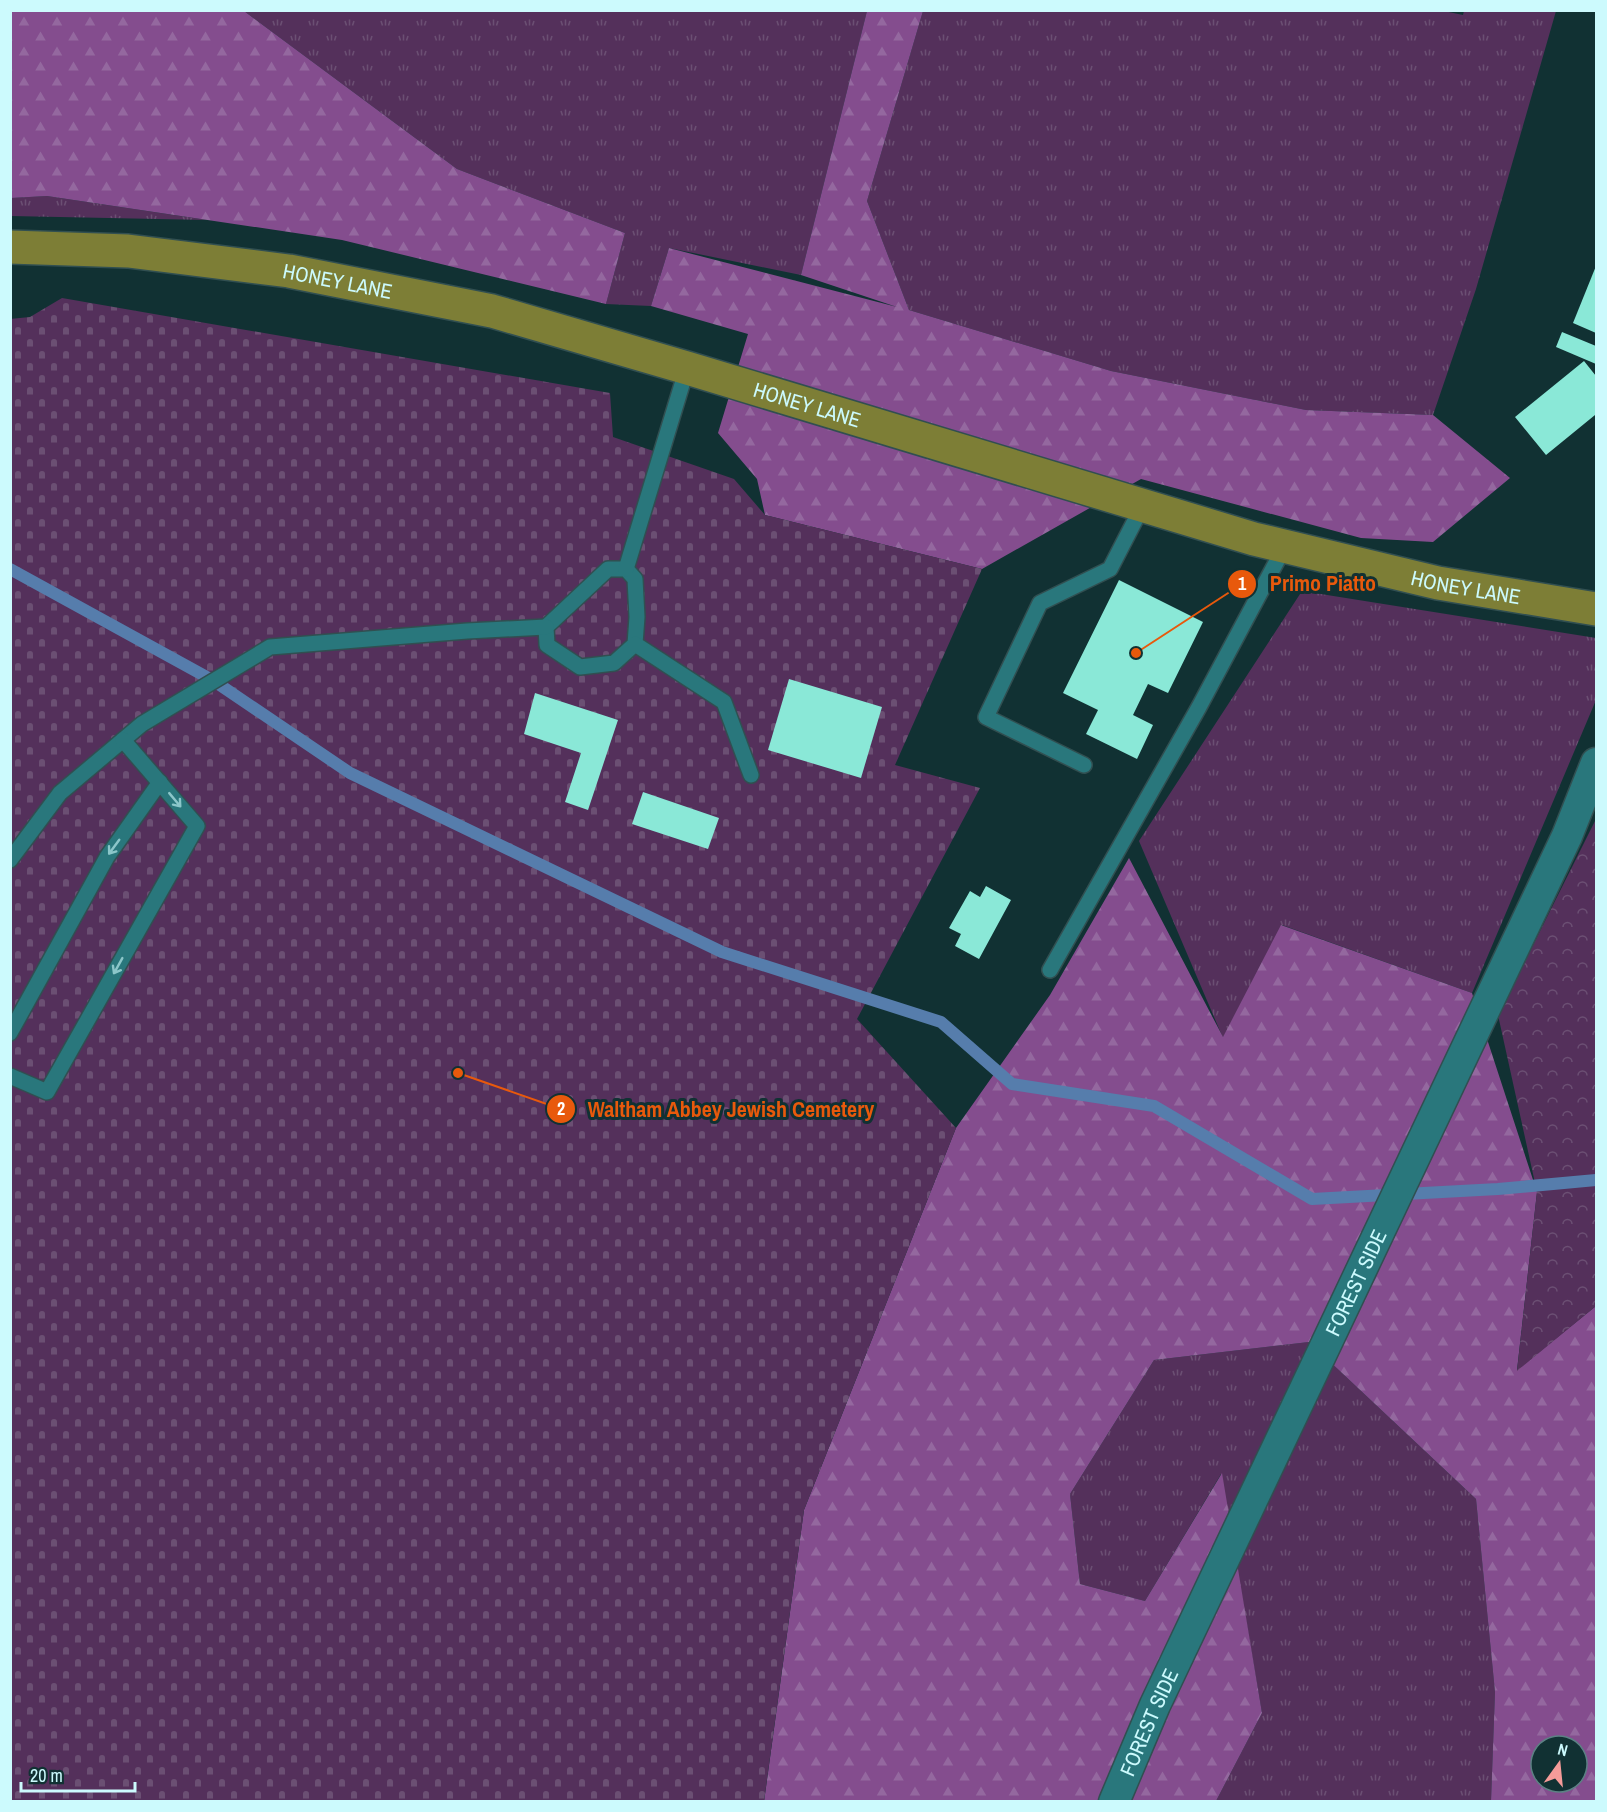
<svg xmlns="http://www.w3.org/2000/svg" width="1607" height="1812" viewBox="0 0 1607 1812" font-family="'Archivo Narrow',sans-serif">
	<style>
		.grass { fill: url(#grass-tufts) }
		.forest { fill: url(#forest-firs); fill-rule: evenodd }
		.cemetery { fill: url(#cemetery-stones) }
		.park { fill: url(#park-crowns) }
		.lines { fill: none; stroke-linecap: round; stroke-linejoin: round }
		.stream { stroke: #567dac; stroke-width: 12 }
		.building { fill: #8ae8d7 }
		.service-casing { stroke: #314f51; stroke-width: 18 }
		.minor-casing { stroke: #314f51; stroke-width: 33 }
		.primary-casing { stroke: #314f51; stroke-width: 36 }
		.service { stroke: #29777c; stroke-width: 15 }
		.minor { stroke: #29777c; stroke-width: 30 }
		.primary { stroke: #7d7e36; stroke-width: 33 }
		.oneway { stroke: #8bc6c9 }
		.labels { text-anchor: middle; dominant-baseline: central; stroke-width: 6; stroke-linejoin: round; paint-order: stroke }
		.street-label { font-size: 21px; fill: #ccfafd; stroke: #113133 }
		.leader { fill: none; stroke: #e8590c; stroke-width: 2 }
		.callout-dot { fill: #e8590c; stroke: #113133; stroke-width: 2 }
		.mark-label { font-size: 18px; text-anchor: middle; font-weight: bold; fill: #fff }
		.callout-label { font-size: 22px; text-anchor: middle; font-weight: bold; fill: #e8590c; stroke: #113133; stroke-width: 6; stroke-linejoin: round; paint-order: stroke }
	</style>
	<defs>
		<pattern id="grass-tufts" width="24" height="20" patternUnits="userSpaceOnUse" patternTransform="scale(1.5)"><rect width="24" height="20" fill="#54305b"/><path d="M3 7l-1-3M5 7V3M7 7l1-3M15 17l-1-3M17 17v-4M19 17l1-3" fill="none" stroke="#6b4f73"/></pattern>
		<pattern id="forest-firs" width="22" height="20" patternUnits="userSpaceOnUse" patternTransform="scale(1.5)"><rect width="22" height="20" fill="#844d8e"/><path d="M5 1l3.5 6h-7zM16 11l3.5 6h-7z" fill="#94689f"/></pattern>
		<pattern id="cemetery-stones" width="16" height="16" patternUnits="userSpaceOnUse" patternTransform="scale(1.5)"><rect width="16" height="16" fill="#54305b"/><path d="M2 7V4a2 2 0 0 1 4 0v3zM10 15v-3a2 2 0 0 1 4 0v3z" fill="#6b4f73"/></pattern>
		<pattern id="park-crowns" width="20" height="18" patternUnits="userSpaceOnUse" patternTransform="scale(1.5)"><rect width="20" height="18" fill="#54305b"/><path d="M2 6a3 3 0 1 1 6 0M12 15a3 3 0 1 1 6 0" fill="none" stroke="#6b4f73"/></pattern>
	</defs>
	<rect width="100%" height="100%" fill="#113133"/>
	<g class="grass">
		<path d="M1439,10L1463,15L1464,11H1556L1476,289L1433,415L1306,410L1111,371L909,310L867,201L923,11Z"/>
		<path d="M244,11H867L801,275L669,248L651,306L606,304L625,233L457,169Z"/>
		<path d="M47,196L207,220L11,216L10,198Z"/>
		<path d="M1302,591L1596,638V700L1472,993L1282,925L1223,1038L1139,841Z"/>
		<path d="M1309,1342L1476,1499L1495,1692L1491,1801H1216L1262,1713L1221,1474L1145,1601L1080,1584L1070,1494L1154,1360Z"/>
	</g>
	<g class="forest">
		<path d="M10,11H244L457,169L625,233L606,304L342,240L47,196L11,198Z"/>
		<path d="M867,11H923L867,201L909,310L1111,371L1306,410L1433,415L1510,478L1433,542L1361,538L1141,479L982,569L765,515L757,479L718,433L748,334L651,306L669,248L897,307L801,275Z"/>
		<path d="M1129,858L1223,1037L1281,925L1472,993L1537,1192L1517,1370L1596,1306V1801H1491L1495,1692L1476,1499L1309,1342L1154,1360L1070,1494L1080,1584L1145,1601L1222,1473L1262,1713L1216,1801L764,1802L804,1510L956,1128L1050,995ZM1541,1746H1577V1782H1541Z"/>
	</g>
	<path class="cemetery" d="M62,298L610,393L613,437L734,479L765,515L982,569L895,765L980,788L857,1019L956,1128L804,1510L764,1801H11L10,319L30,317Z"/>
	<path class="park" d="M1596,819V1306L1517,1371L1537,1192L1498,1015Z"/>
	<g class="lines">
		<path class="stream" d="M10,569L214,681L350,773L722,952L941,1022L1012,1084L1154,1106L1312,1199L1498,1189L1596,1180"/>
	</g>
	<g class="building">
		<path d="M1596,266V333L1573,323Z"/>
		<path d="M1562,332L1596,346V364L1556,347Z"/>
		<path d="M1584,361L1596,376V417L1595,415L1546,455L1515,417Z"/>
		<path d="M1119,580L1203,622L1168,693L1148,684L1133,715L1153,725L1137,759L1086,734L1098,710L1063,693Z"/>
		<path d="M789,679L882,707L861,778L768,750Z"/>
		<path d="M535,693L618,720L588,810L565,802L581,753L524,734Z"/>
		<path d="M643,792L719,818L708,849L632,824Z"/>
		<path d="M986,886L1011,900L979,959L955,946L961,934L949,928L970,891L980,897Z"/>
	</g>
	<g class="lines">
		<defs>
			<g id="service">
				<path d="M608,569H626L635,579L637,617L635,644L614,663L580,667L547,645L546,627Z"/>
				<path d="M626,569L687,368"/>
				<path d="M635,644L724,702L751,775"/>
				<path d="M1084,765L986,717L1040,603L1110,569L1143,505"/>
				<path d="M10,860L60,793L142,724L270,647L467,631L546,627"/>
				<path d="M1050,970L1199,707L1285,546"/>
				<path d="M10,1033L107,857L160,782"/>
				<path d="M10,1076L47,1092L197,826L123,740"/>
			</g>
			<g id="minor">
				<path id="s1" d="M1114,1802L1155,1705L1567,836L1596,763"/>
			</g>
			<g id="primary">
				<path id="s2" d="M10,247L128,251L289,271L492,311L687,368L1254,539L1438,583L1596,609"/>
			</g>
		</defs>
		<use href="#service" class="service-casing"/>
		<use href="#minor" class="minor-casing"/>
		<use href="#primary" class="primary-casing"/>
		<use href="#service" class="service"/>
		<use href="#minor" class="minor"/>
		<use href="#primary" class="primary"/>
	</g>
	<defs><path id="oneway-shaft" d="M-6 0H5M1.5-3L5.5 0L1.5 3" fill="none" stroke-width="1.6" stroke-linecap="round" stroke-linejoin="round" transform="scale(1.5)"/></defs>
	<g class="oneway">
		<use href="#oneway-shaft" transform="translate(175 800) rotate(50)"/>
		<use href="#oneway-shaft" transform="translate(114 847) rotate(126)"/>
		<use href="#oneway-shaft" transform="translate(118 966) rotate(119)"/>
	</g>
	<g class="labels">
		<g class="street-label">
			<text stroke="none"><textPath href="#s2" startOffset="330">HONEY LANE</textPath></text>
			<text stroke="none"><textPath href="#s2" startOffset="816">HONEY LANE</textPath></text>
			<text stroke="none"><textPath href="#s2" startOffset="1500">HONEY LANE</textPath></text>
			<text stroke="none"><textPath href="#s1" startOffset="573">FOREST SIDE</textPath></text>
			<text stroke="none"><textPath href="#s1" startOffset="87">FOREST SIDE</textPath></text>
		</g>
	</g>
	<path class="leader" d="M1136 653L1242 584M458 1073L561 1109"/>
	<g class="callout-dot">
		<circle cx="1136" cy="653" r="6"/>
		<circle cx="458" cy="1073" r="6"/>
		<circle cx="1242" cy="584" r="15"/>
		<circle cx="561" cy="1109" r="15"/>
	</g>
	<g class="mark-label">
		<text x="1242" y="590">1</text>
		<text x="561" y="1115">2</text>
	</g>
	<g class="callout-label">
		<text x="1323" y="591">Primo Piatto</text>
		<text x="731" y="1117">Waltham Abbey Jewish Cemetery</text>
	</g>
	<rect width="1607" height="1812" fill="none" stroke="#ccfafd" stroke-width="24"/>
	<g transform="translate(1559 1764) rotate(15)"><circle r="28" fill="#113133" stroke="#5c8184" stroke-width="1.5"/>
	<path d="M0-4.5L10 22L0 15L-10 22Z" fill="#f59b99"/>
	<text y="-9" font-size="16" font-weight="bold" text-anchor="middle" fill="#ccfafd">N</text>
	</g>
	<path d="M21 1782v9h114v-9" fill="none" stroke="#ccfafd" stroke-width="3"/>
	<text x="30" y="1782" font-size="18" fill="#ccfafd" stroke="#113133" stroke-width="4.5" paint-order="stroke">20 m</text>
</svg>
